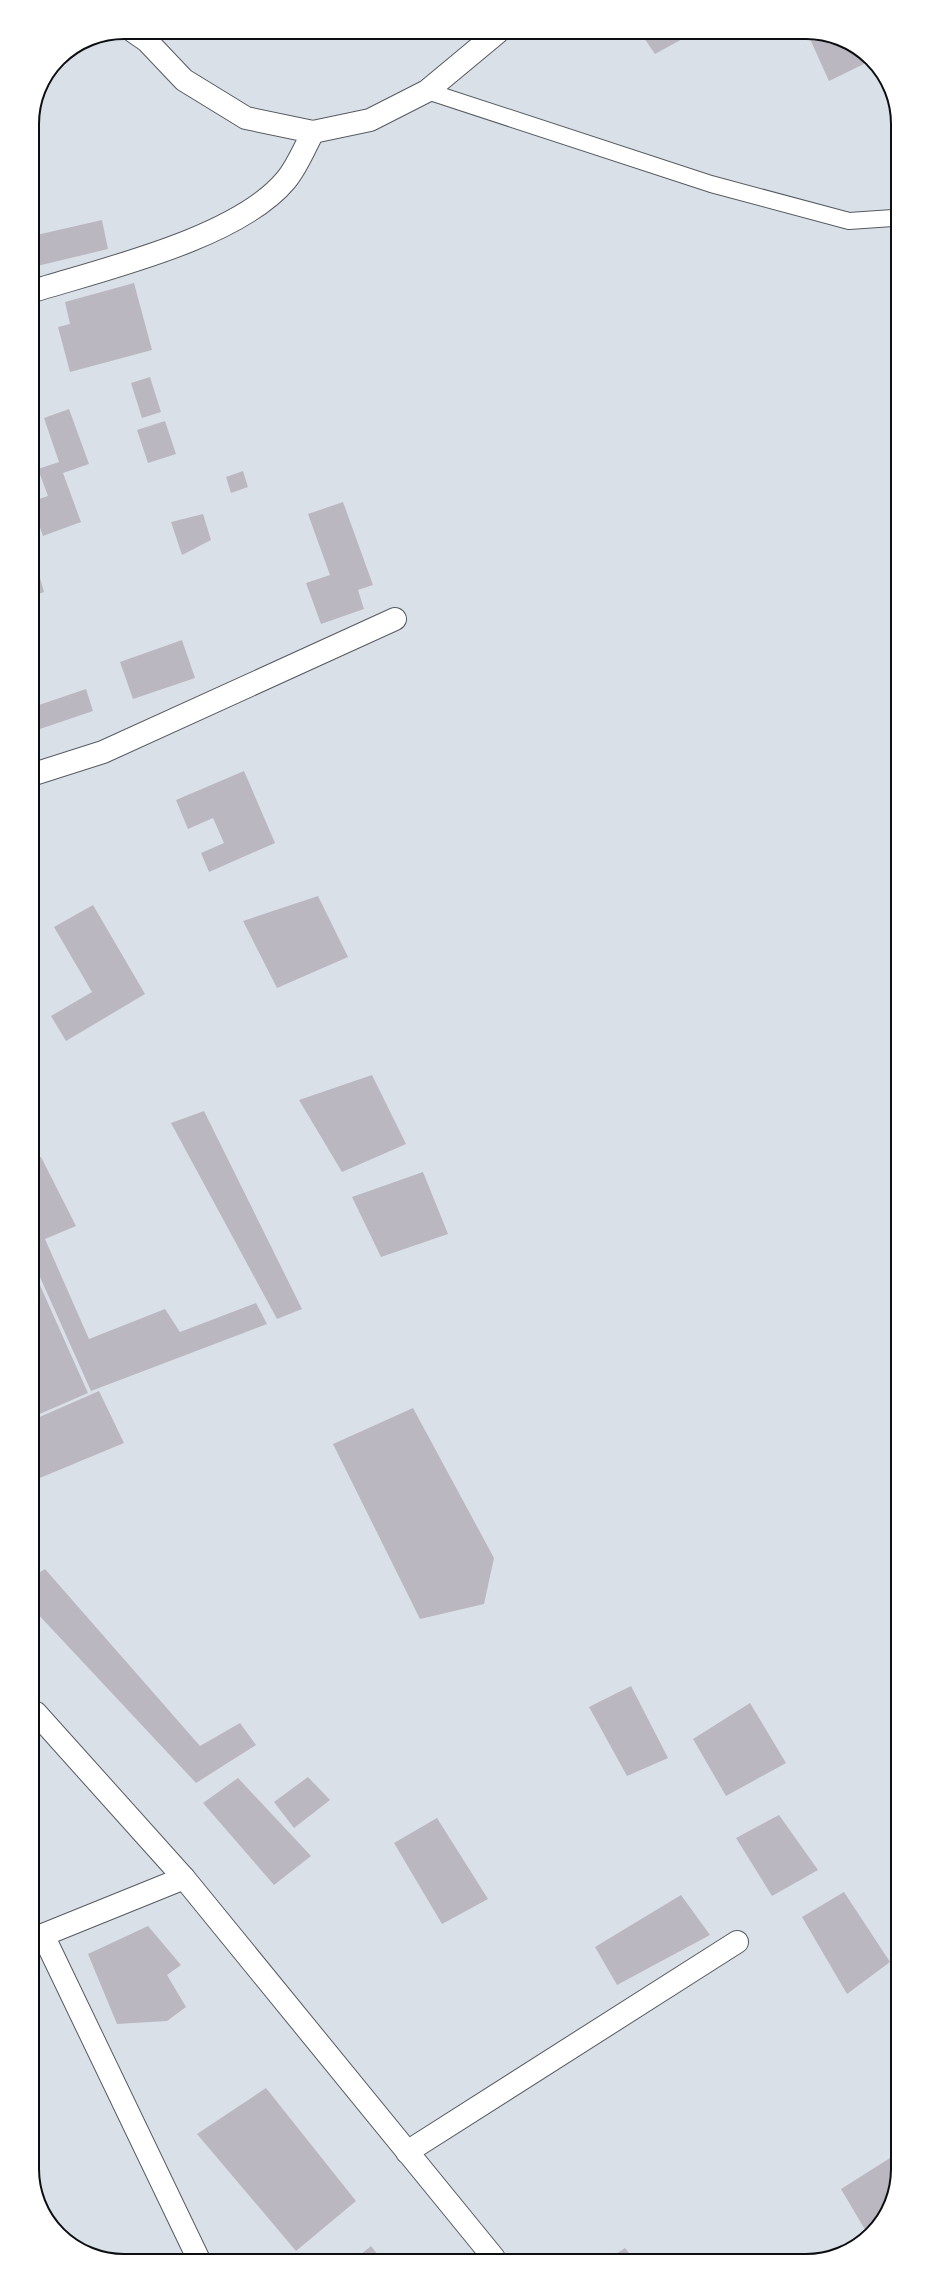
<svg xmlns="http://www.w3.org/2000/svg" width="930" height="2293" viewBox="0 0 930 2293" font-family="'IBM Plex Sans',sans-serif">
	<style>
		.building { fill: #bbb7c0 }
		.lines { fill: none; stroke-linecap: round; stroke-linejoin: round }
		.lane-casing { stroke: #565b62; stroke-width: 18 }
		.street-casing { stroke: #565b62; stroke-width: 24 }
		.secondary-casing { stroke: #565b62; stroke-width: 24 }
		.lane { stroke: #fff; stroke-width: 16 }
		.street { stroke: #fff; stroke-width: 22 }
		.secondary { stroke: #fff; stroke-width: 22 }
		.rim { fill: none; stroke: #0c0e11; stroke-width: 2 }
	</style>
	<rect width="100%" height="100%" fill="#dae0e8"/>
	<g class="building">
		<path d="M640,32H695L655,54Z"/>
		<path d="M820,35L857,49L864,64L829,81L810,39Z"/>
		<path d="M102,220L108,249L33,267L32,236Z"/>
		<path d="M134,283L152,350L70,372L58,327L70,324L65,302Z"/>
		<path d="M150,377L161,412L142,418L131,383Z"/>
		<path d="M69,409L89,464L63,473L81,522L43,536L33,508V501L48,496L38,469L59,462L44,418Z"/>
		<path d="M165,421L176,454L148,463L137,430Z"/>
		<path d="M243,471L248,487L231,493L226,477Z"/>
		<path d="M343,502L373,585L358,590L364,609L321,624L306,583L330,575L308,514Z"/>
		<path d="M203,514L211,540L182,555L171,522Z"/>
		<path d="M35,561L44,592L33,596V562Z"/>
		<path d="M182,640L195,678L133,699L120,662Z"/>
		<path d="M86,689L93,711L34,731L33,707Z"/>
		<path d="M244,771L275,843L209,872L201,853L224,843L213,818L188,829L176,800Z"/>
		<path d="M318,896L348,957L277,988L243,921Z"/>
		<path d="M93,905L145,994L66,1041L51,1016L92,992L54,927Z"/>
		<path d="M372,1075L406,1144L342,1172L299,1100Z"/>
		<path d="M204,1111L302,1309L277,1319L171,1123Z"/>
		<path d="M41,1157L76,1226L45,1239L89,1339L165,1309L180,1332L256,1303L267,1324L91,1391L35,1266V1160Z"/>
		<path d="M423,1172L448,1234L381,1257L352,1197Z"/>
		<path d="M35,1274L88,1393L35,1416Z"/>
		<path d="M99,1391L124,1443L35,1480V1419Z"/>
		<path d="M413,1408L494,1558L484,1604L420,1619L333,1444Z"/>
		<path d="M45,1569L200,1746L240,1723L256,1745L196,1783L36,1612L35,1575Z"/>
		<path d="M631,1686L668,1758L627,1776L589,1707Z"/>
		<path d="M750,1703L786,1763L726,1796L693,1739Z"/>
		<path d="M308,1777L330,1800L294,1828L274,1802Z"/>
		<path d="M238,1778L311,1856L274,1885L203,1803Z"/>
		<path d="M779,1815L818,1870L772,1896L736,1838Z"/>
		<path d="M437,1818L488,1899L442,1924L394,1843Z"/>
		<path d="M844,1892L890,1962L847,1994L802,1917Z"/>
		<path d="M681,1895L710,1935L617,1985L595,1947Z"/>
		<path d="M148,1926L181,1965L167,1975L186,2007L167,2021L117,2024L88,1954Z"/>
		<path d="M266,2088L356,2201L296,2251L197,2134Z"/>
		<path d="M898,2153V2169L879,2225L867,2233L841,2189Z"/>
		<path d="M371,2246L381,2259H355Z"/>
		<path d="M625,2248L632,2257L610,2258Z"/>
	</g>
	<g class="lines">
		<defs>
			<path id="lane" d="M427,91L711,184L849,221L893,218"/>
			<g id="street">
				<path d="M134,32L147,41L184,80L246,118L313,132L370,120L427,91L498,32"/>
				<path d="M33,291C104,269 238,238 286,180C297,167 305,147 313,132"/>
				<path d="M34,774L103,752L395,619"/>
				<path d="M184,1878L43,1935L199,2260"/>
				<path d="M407,2152L737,1942"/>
			</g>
			<path id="secondary" d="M36,1713L184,1878L494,2258"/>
		</defs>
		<use href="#lane" class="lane-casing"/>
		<use href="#street" class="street-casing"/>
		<use href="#secondary" class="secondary-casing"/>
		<use href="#lane" class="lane"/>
		<use href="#street" class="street"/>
		<use href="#secondary" class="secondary"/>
	</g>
	<path d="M0 0H930V2293H0ZM124 39H806A85 85 0 0 1 891 124V2169A85 85 0 0 1 806 2254H124A85 85 0 0 1 39 2169V124A85 85 0 0 1 124 39Z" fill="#fff" fill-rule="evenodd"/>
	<path class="rim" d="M124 39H806A85 85 0 0 1 891 124V2169A85 85 0 0 1 806 2254H124A85 85 0 0 1 39 2169V124A85 85 0 0 1 124 39Z"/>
</svg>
